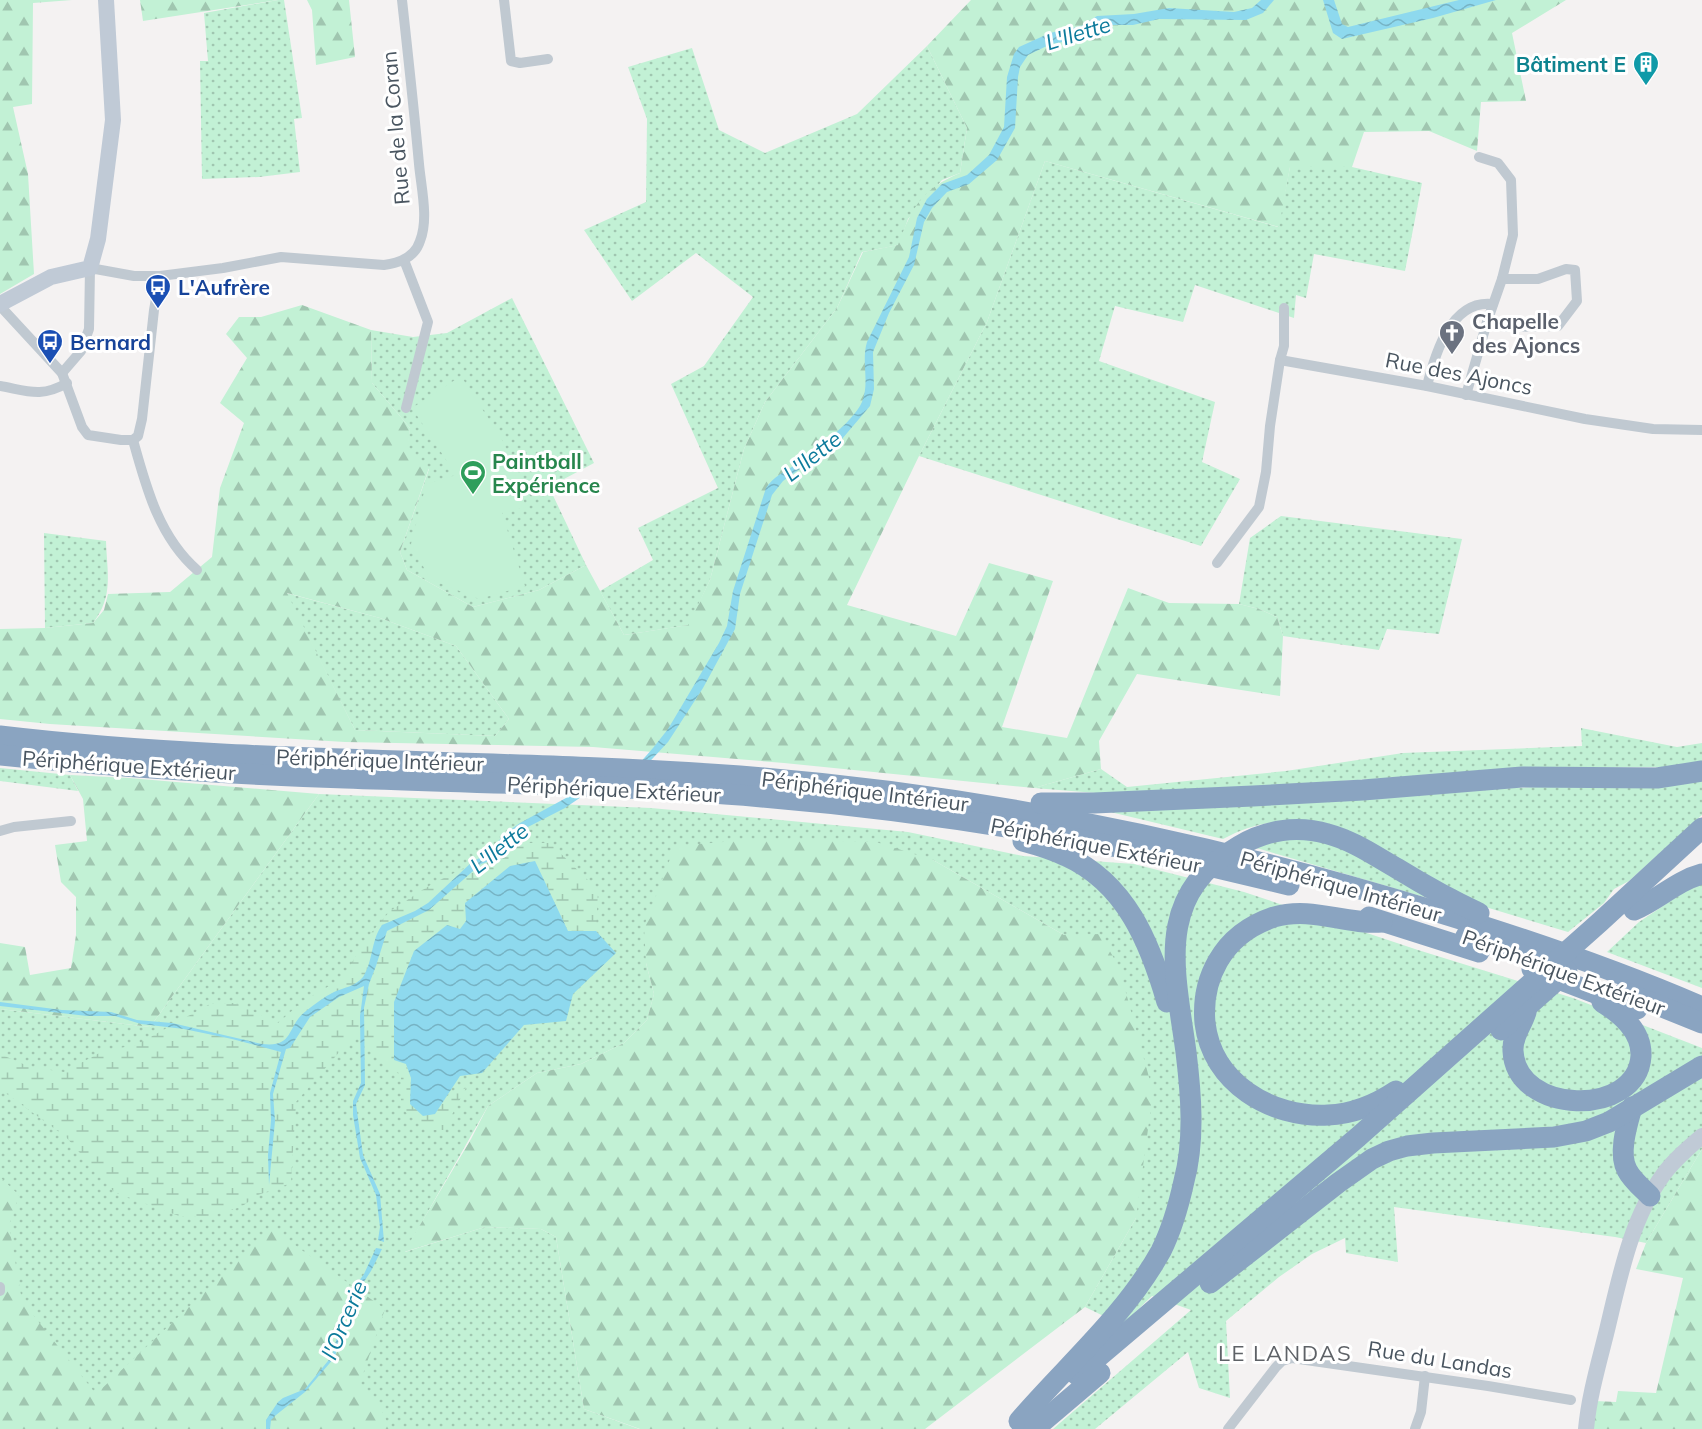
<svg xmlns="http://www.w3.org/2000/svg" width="1702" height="1429" viewBox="0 0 1702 1429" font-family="Mulish,sans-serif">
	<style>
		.green { fill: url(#green-dots) }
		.forest { fill: url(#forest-firs); fill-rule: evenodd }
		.wetland { fill: url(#wetland-marsh) }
		.pitch { fill: #c2f1d5 }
		.water { fill: url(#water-waves) }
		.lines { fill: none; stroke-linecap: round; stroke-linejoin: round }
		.street { stroke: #c0c9d1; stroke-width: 10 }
		.secondary { stroke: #c0cad6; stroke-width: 16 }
		.highway { stroke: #8aa4c1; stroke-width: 21 }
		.labels { text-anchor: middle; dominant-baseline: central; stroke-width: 6; stroke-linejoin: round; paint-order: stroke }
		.culture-label { font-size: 21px; font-weight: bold; fill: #0d838f; stroke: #fff; text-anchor: end }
		.street-label { font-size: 21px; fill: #495560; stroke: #fff }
		.transit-label { font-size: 21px; font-weight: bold; fill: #164399; stroke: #fff; text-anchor: start }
		.worship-label { font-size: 21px; font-weight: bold; fill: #5b616d; stroke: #fff; text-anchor: start }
		.leisure-label { font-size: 21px; font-weight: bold; fill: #27864d; stroke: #fff; text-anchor: start }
		.water-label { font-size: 22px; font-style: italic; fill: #0b7a9b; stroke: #fff }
		.neighbourhood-label { font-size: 22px; letter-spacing: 1.5px; fill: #5e6267; stroke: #fff }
	</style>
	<defs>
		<pattern id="green-dots" width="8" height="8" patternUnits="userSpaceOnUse" patternTransform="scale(1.5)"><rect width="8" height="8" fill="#c2f1d5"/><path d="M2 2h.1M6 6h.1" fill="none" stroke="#a0c6b0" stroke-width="1.8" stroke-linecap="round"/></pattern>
		<pattern id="forest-firs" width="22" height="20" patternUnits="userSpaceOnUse" patternTransform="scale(1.5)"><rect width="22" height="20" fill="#c2f1d5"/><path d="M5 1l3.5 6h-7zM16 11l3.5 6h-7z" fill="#a0c6b0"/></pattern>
		<pattern id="wetland-marsh" width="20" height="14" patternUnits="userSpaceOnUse" patternTransform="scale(1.5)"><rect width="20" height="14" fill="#c2f1d5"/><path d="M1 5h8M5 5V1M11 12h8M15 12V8" fill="none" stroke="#a0c6b0"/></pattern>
		<pattern id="water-waves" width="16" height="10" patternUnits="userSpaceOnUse" patternTransform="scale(1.5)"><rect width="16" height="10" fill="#8ed9ee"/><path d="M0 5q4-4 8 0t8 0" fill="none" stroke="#76b3c4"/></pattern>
	</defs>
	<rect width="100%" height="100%" fill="#f4f2f2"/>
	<g class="green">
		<path d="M278,0H284L302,118L294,119L300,172L259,177L202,179L200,61H208L204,13Z"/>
		<path d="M927,46L967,128L960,173L942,180L908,219L899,245L862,252L837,308L765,402L744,449L710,580L689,625L624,635L600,591L653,560L638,528L718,488L671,384L704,366L753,297L696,253L632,301L584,230L646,202L647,119L628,67L692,48L719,130L765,153L857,114Z"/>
		<path d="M1045,161L1278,227L1290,167H1352L1422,183L1405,271L1314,254L1306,298L1296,295L1294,318L1195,285L1183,322L1115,306L1099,361L1215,402L1202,462L1240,479L1201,546L919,456L987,322Z"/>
		<path d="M512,298L594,463L549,487L586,565L539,590L473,607L407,570L400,552L429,469L407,448L410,428L372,383L371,330L413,337L447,333Z"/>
		<path d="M1281,516L1462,539L1439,634L1387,629L1379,650L1283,636L1277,617L1259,609L1239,604L1250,538Z"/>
		<path d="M44,533L106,541C107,573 114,596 93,623L45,628Z"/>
		<path d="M286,593L380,618L456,646L509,719L495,736L355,730Z"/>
		<path d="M1581,728L1677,747L1702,743V761L1677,767L1544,768L1121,795L1034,788L1101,769L1127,787L1286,771L1403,753L1582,746Z"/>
		<path d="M0,768L70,775L78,791L0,781Z"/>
		<path d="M1702,780V815L1629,881L1614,889L1604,903L1568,932L1469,902L1290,820C1266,822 1245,827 1223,839L1102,810L1466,790Z"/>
		<path d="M319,794L651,808L908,832L1023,856L1134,864L1244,892L1418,950L1573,998L1702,1048V1149L1646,1243L1615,1237L1394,1207L1398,1262L1346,1253L1345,1238L1312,1254L1279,1277L1226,1321L1230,1398L1199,1388L1188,1352L1095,1429H1053L1191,1310L1152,1296L1122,1325L1085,1307L1136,1218L1064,935L933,860L646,963L654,994L647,1020L624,1043L581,1064L537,1073L488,1106L405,1252L485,1227L541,1229L556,1237L584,1409L639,1429H0V1009L150,1027Z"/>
		<path d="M1279,837L1332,840L1431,899L1253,847Z"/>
		<path d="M1702,880V988L1607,952L1639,922Z"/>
	</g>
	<g class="forest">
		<path d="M0,0H72L33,3L32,104L13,107L28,174L34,274L0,294Z"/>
		<path d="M140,0H278L143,21Z"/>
		<path d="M307,0H349L355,57L316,65L312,10Z"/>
		<path d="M971,0H1566L1512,33L1526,101L1481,102L1477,151L1429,131L1364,132L1352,167H1290L1279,227L1045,161L987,322L919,456L847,605L956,636L989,563L1053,581L1002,727L1067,738L1128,588L1169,603L1239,604L1259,609L1277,617L1283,636L1280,696L1137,674L1099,741L1101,769L1034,788L784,763L593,747L345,742L50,724L0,719V629L45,628L93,623L104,610L108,594L170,592L212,557L220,488L244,423L220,403L247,358L226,334L239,317H261L302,305L371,330L372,383L410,428L408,448L429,468L400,552L407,570L473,607L539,590L586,565L624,635L688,625L710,580L744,449L765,402L837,308L863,252L898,245C912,207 922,189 960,173L967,128L927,46ZM287,593L380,618L456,646L509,719L495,736L355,730Z"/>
		<path d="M70,775L129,778L319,794L150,1027L0,1009V943L25,947L30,975L71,968L76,935V897L61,882L55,845L87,841L83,799Z"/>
		<path d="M792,840L876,842L933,860L1064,935L1100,934L1119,967L1153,1092L1136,1218L1085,1307L925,1429H640L584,1409L556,1237L541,1229L485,1227L404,1252L471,1139L488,1106L537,1073L581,1064L624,1043L647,1020L654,994L646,963L644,926L675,846L735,841Z"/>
		<path d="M1702,1149V1429H1591L1595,1401L1616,1402L1618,1391L1656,1393L1683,1278L1636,1269L1646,1243Z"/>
		<path d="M0,1177L19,1195L9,1225L22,1301L96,1394L272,1229L385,1309L359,1386L381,1409L390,1429H0Z"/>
	</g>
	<path class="wetland" d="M514,843H550L598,890L596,931H568L535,862L466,921L460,929L406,1064L411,1078L410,1104L435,1114L447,1096L466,1088L444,1130H426L401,1108V1076L354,1035L296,1102L291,1183L258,1195L241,1207L207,1217L179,1216L114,1192L66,1137L0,1089V1054L30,1067L64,1072L103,1051L136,1045L210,1004L235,1003L278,1023L303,1001L343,978L365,940L390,911L432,884Z"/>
	<path class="pitch" d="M461,376L504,443L526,507L502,513L525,586L479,599L430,579L411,544L426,484L456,475L412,408Z"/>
	<g class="water">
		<path d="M1261,0H1274L1263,13L1246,20L1159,19L1133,25H1109L1102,26L1085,38L1051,44L1028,55L1020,67L1018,77L1015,128L997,160L969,184L947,192L932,208L924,222L914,265L889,313L873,352L874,389L870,406L842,439L783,481L772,495L740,594L735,629L703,688L668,742L640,772L584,795L565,808L524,829L512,837L490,861L481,864L429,910L387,931L376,966L369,984L364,1008L365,1085L356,1104L363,1155L380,1194L384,1242L378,1240L380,1227L376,1195L360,1158L353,1115V1101L361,1083L360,1016L364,986L339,997L310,1017L290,1048L286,1049L273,1094L275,1121L269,1185L268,1155L271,1120L270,1093L281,1052L232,1039L184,1029L141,1024L115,1016H87L0,1006V1002L62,1010L111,1012L137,1020L172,1023L262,1044C295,1048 286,1026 306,1011C315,1004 324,997 334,992C343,988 356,986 363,977C373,962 371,940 382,925L415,911L428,903L472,862L485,855L506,833L520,823L566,798L603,768L638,765L653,748L668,729L719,643L727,626L733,591L766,488C773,477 784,472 795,465C814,450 853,423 862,402C870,382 861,362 867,342L909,257L917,218L927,199L942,184L967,175L989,155L1004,127L1007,77L1014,54L1019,47L1050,33L1081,26L1097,16L1134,14L1169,8L1234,12L1252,8Z"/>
		<path d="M1323,0H1334L1342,24L1348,27L1459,0H1496L1433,18L1342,39L1333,33Z"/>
		<path d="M535,861L568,931H596L616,953L573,994L566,1021L524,1025L482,1073L460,1076L435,1114L423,1116L410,1104L411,1078L406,1064L394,1060V1002L414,951L447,925L460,929L466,921L465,903L510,866Z"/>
		<path d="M376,1248L382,1249L371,1271L346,1309L335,1357L305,1392L276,1415L271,1420L270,1429H266V1420L278,1402L283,1398L305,1389L332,1356L347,1298L364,1274Z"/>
	</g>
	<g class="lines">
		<g class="street">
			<path d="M504,0L511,61L520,63L548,59"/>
			<path d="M404,260L428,322L406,408"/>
			<path d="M0,306L62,373L82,427L88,435L121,440H133"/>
			<path d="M1487,322L1505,327L1558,326L1577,301L1575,270L1566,269L1538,279H1502"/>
			<path d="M1280,360L1427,386L1585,419L1653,429L1702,430"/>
			<path d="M62,373L81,351L89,329L90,268L134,276H160L223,268L281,257L384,265C400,263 415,257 420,241C429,219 421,187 419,164C414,109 408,55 402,0"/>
			<path d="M0,386C28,391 41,398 67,383"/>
			<path d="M1427,386C1435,354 1451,299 1493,304"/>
			<path d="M1466,395L1487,322L1502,279L1513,235L1511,180L1498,163L1479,157"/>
			<path d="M133,440L138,436L142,419L154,310L160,276"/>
			<path d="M133,440C146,487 159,537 197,570"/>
			<path d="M1217,563L1259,507L1266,472L1270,426L1280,360L1284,346V308"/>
			<path d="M0,831L14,827L71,821"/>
			<path d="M0,1287V1291"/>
			<path d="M1228,1429L1276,1367L1282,1361L1292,1358L1488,1386L1571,1400"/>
			<path d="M1415,1429L1421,1412L1425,1376"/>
		</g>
		<g class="secondary">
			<path d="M0,304L51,277L90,268L98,239L113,120L106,0"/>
			<path d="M1586,1429C1589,1397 1598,1366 1606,1334C1619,1281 1630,1220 1663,1175C1674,1160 1688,1148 1702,1136"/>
		</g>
		<g class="highway">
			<path d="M0,736C245,765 493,758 740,776C975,794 1206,841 1431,910C1523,938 1614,969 1702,1007"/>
			<path d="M0,755C115,767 230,774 345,778C484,783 623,785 762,797C940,812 1116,842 1289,885"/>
			<path d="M1041,803H1094L1253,796L1363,790L1522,777L1657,778L1702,771"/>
			<path d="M1023,841C1038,845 1052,849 1066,856C1126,883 1150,943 1167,1002"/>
			<path d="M1634,910C1658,900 1676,881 1702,874"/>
			<path d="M1369,917L1479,952"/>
			<path d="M1382,922C1345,925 1313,906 1274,917C1250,925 1230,940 1218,961C1207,980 1203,1001 1205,1023C1212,1083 1271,1118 1328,1115C1353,1114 1375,1105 1396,1091"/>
			<path d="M1466,936L1530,958"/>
			<path d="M1532,969L1637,1009"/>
			<path d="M1625,992L1702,1023"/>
			<path d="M1526,1012C1522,1026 1512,1036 1513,1051C1516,1115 1637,1118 1641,1056C1642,1031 1621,1014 1602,1002"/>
			<path d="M1501,1030L1567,971"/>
			<path d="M1632,1107C1627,1125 1618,1153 1627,1170C1632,1180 1642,1188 1650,1196"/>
			<path d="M1210,1283L1338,1183L1372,1159L1389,1151L1407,1146L1433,1143L1554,1137L1586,1131L1609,1122L1702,1066"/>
			<path d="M1077,1375L1358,1137L1600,922L1702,828"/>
			<path d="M1019,1421C1067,1365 1125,1316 1161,1251C1172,1229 1179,1204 1184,1181C1195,1140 1191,1093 1186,1052C1175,971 1153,895 1239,846C1266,830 1297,825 1328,834C1354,841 1375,856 1398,869C1424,885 1451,900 1479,913"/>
			<path d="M1034,1429L1100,1373"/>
		</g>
	</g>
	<defs>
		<symbol id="building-pin" viewBox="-11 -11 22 30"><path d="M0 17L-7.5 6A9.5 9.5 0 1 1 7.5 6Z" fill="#0f9aa8" stroke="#fff"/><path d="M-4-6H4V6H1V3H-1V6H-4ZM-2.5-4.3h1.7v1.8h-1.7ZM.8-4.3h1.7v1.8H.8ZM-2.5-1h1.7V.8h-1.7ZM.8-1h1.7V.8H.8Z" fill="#fff"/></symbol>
		<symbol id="bus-pin" viewBox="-11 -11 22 30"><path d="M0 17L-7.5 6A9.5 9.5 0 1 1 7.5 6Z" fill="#1a4fb4" stroke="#fff"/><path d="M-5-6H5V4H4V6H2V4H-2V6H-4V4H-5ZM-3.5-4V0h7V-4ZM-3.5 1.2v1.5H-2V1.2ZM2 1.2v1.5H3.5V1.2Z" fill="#fff"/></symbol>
		<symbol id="church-pin" viewBox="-11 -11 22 30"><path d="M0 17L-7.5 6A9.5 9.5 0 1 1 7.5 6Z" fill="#6b7280" stroke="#fff"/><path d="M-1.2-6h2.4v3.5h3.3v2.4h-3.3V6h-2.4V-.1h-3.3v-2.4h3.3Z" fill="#fff"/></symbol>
		<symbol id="stadium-pin" viewBox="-11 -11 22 30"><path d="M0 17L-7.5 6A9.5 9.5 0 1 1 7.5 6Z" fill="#2e9e5b" stroke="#fff"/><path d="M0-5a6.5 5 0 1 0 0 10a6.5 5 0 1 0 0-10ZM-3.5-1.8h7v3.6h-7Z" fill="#fff"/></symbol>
	</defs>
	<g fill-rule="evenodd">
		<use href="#building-pin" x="1631" y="49" width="30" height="40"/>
		<use href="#bus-pin" x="143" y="272" width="30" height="40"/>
		<use href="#church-pin" x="1437" y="318" width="30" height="40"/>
		<use href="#bus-pin" x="35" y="327" width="30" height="40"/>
		<use href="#stadium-pin" x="458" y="458" width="30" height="40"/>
	</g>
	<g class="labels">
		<g class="culture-label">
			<text x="1626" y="64">Bâtiment E</text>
		</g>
		<g class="street-label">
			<text transform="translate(395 128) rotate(-95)">Rue de la Coran</text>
			<text transform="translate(1459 373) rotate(11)">Rue des Ajoncs</text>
			<text transform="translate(380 760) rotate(2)">Périphérique Intérieur</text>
			<text transform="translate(129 765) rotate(4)">Périphérique Extérieur</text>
			<text transform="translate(614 789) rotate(3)">Périphérique Extérieur</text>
			<text transform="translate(865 791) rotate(7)">Périphérique Intérieur</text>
			<text transform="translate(1096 845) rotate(11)">Périphérique Extérieur</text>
			<text transform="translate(1341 886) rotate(16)">Périphérique Intérieur</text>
			<text transform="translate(1564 972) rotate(20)">Périphérique Extérieur</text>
			<text transform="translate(1440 1359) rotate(9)">Rue du Landas</text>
		</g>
		<g class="transit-label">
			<text x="178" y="287">L'Aufrère</text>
			<text x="70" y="342">Bernard</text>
		</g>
		<g class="worship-label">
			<text x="1472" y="321">Chapelle<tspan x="1472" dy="24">des Ajoncs</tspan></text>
		</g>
		<g class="leisure-label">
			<text x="492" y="461">Paintball<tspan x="492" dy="24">Expérience</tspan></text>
		</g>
		<g class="water-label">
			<text transform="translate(1078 33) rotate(-17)">L'Ilette</text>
			<text transform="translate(812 456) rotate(-38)">L'Ilette</text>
			<text transform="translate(499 848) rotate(-38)">L'Ilette</text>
			<text transform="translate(344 1320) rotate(-67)">l'Orcerie</text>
		</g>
		<g class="neighbourhood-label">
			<text x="1285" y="1353">LE LANDAS</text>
		</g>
	</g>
</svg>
